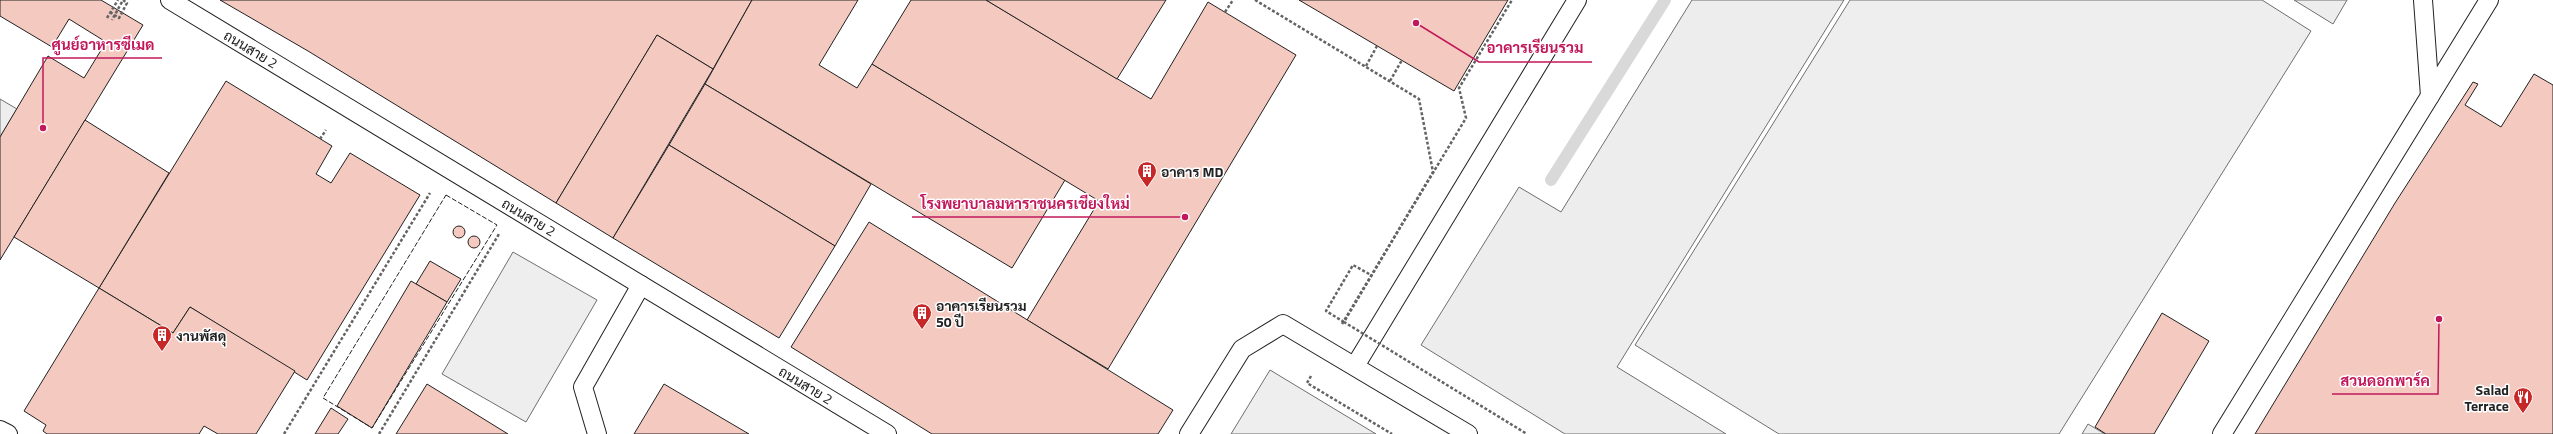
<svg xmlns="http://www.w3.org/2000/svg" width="2553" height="434" viewBox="0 0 2553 434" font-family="'Titillium Web',Sarabun,sans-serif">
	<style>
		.green { fill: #eee; stroke: #6f6f6f }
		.parking { fill: #ededed; stroke: #6f6f6f }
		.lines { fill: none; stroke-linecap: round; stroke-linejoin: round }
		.stream { stroke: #d9d9d9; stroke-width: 12 }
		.building { fill: #f3c9c0; stroke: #222 }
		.service-casing { stroke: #222; stroke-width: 20 }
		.path { stroke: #646464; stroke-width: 2.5; stroke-dasharray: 3 2; stroke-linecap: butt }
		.service { stroke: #fff; stroke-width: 18 }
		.path-bridge { stroke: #646464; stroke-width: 2.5; stroke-dasharray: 3 2; stroke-linecap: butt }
		.fence { stroke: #222; stroke-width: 1; stroke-dasharray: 5 2; stroke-linecap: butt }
		.labels { text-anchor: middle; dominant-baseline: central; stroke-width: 3; stroke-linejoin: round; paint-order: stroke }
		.street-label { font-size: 14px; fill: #222; stroke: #fff }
		.poi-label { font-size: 14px; font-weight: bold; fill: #222; stroke: #fff; text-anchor: start }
		.leader { fill: none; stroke: #c2185b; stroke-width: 1.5 }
		.callout-dot { fill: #c2185b; stroke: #fff; stroke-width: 1.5 }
		.callout-label { font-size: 15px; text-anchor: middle; font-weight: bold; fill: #c2185b; stroke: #fff; stroke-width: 3; stroke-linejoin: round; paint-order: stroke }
	</style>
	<rect width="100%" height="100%" fill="#fff"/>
	<g class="green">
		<path d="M1850,0H2262L2311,31L2059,434H1779L1635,345Z"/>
		<path d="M0,99L17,109L0,137Z"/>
		<path d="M513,252L597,300L526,422L442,374Z"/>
		<path d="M1270,370L1376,434H1231Z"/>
	</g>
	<g class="parking">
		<path d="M1692,0H1844L1617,367L1726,434H1565L1421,345L1519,187L1561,212Z"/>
		<path d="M2294,0H2347L2333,24Z"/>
		<path d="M2088,424L2105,434H2082Z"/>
	</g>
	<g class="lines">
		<path class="stream" d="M1551,180L1665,0"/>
	</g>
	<g class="building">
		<path d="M0,0H101L143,25L0,260V137L48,56L84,78L106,42L69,19L52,47L0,16Z"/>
		<path d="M220,0H752L713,69L657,35L556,203L308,51Z"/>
		<path d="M752,0H858L819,65L857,88L872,64L1065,180L1012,268L705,84Z"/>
		<path d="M911,0H986L1151,99L1208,2L1296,55L1108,369L1027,320L1099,201L872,64Z"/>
		<path d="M986,0H1166L1117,79Z"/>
		<path d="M1299,0H1508L1454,91Z"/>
		<path d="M657,35L713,69L613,238L556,203Z"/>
		<path d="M2534,74L2553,85V434H2255L2395,203L2473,82L2478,84L2465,105L2501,127Z"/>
		<path d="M226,81L332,146L316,174L331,183L350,153L420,195L307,380L190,307L173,333L99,288Z"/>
		<path d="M705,84L871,184L835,246L669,145Z"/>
		<path d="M85,120L169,173L99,288L14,237Z"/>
		<path d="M669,145L835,246L779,338L613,238Z"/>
		<path d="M869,222L1173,410L1158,434H932L791,347Z"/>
		<circle cx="459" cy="232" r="6"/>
		<circle cx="474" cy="242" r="6"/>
		<path d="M430,261L461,279L447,302L416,284Z"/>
		<path d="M411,281L447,302L372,428L337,406Z"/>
		<path d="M99,288L173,333L190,307L295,371L256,434H218L204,426L199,434H47L43,431L46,425L24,411Z"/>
		<path d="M2162,313L2209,341L2154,434H2106L2095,427Z"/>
		<path d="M427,384L508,434H396Z"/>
		<path d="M664,384L749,434H634Z"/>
		<path d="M331,408L348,419L338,434H315Z"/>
	</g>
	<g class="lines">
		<defs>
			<g id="service">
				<path d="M170,0L887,434"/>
				<path d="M2423,0L2430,96"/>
				<path d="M1355,366L1577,0"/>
				<path d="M0,430L8,434"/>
				<path d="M597,434L583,387L641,285"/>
				<path d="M1189,434L1242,349L1283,324L1468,434"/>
				<path d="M2222,434L2489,0"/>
			</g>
		</defs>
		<use href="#service" class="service-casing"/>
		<g class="path">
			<path d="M110,12L119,18L127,3L123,0L112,20"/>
			<path d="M1225,12L1233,0"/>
			<path d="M107,18L118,0"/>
			<path d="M1366,66L1377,46"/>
			<path d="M1390,81L1402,60"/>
			<path d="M320,139L326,130"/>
			<path d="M1344,322L1326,311L1353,265L1371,275"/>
			<path d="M1342,324L1466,118L1459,88L1512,0"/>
			<path d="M1311,376L1307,383L1392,434"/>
			<path d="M284,434L430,193"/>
			<path d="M379,434L499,234"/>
		</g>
		<use href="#service" class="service"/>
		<path class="path-bridge" d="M1255,0L1419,99L1433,172L1344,322L1527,434"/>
		<path class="fence" d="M446,195L497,225L372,428L323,398Z"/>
	</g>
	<defs>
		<symbol id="building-pin" viewBox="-11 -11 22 30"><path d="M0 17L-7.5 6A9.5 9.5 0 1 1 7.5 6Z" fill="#c62828" stroke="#fff"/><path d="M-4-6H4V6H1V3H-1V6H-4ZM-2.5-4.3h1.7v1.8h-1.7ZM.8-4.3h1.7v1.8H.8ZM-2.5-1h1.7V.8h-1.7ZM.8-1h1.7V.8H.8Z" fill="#fff"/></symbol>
		<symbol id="restaurant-pin" viewBox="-11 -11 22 30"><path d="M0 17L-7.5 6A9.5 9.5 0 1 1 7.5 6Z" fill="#c62828" stroke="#fff"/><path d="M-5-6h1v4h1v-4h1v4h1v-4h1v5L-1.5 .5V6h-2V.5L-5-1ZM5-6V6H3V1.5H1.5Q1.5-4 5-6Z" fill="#fff"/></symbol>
	</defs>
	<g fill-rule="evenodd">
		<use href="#building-pin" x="1136" y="160" width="22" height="30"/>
		<use href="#building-pin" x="911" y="302" width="22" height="30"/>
		<use href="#building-pin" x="151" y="324" width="22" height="30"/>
		<use href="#restaurant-pin" x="2512" y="386" width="22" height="30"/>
	</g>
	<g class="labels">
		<g class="street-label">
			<text transform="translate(251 49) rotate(31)">ถนนสาย 2</text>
			<text transform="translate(529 217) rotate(31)">ถนนสาย 2</text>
			<text transform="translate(806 385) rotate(31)">ถนนสาย 2</text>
		</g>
		<g class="poi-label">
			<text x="1161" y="171">อาคาร MD</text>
			<text x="936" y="305">อาคารเรียนรวม<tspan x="936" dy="16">50 ปี</tspan></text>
			<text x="176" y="335">งานพัสดุ</text>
			<text x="2509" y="389" text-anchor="end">Salad<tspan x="2509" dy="16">Terrace</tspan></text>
		</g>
	</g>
	<path class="leader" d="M43 128L43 58H162M1416 23L1479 62H1592M1185 217L1137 217H912M2439 319L2438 394H2332"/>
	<g class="callout-dot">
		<circle cx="43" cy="128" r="4"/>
		<circle cx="1416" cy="23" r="4"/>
		<circle cx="1185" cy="217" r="4"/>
		<circle cx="2439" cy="319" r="4"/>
	</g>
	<g class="callout-label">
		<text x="103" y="50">ศูนย์อาหารซีเมด</text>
		<text x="1535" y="53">อาคารเรียนรวม</text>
		<text x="1025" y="209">โรงพยาบาลมหาราชนครเชียงใหม่</text>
		<text x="2385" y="386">สวนดอกพาร์ค</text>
	</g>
</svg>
